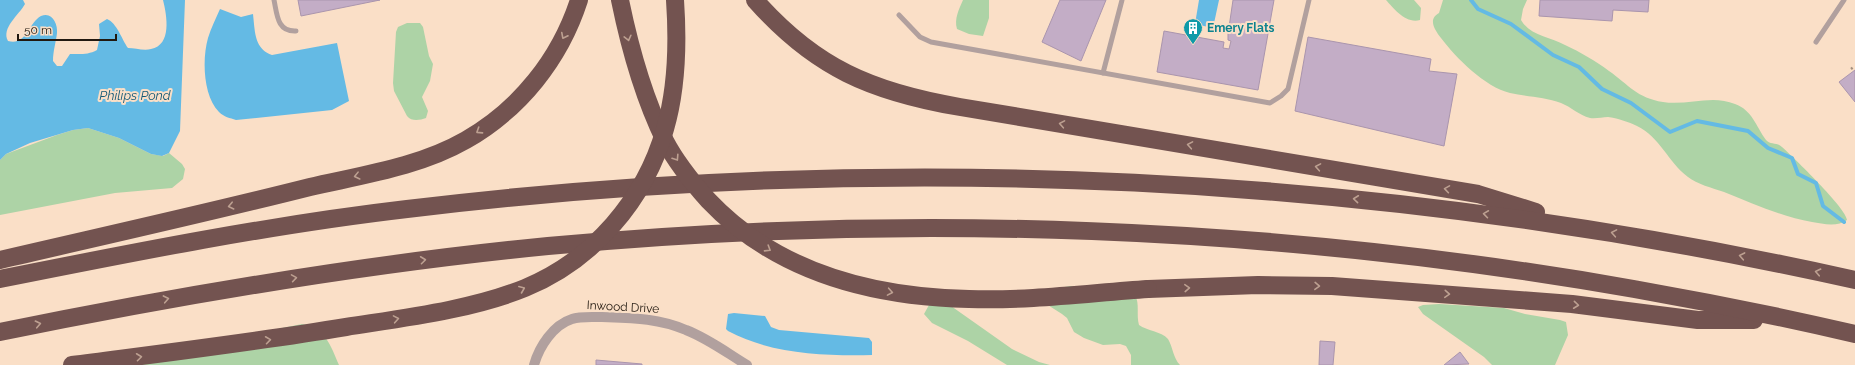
<svg xmlns="http://www.w3.org/2000/svg" width="1855" height="365" viewBox="0 0 1855 365" font-family="Raleway,sans-serif">
	<style>
		.green { fill: #add3a6 }
		.water { fill: #64bae4 }
		.lines { fill: none; stroke-linecap: round; stroke-linejoin: round }
		.stream { stroke: #64bae4; stroke-width: 4 }
		.building { fill: #c3adc6; stroke: #aa95ad }
		.path { stroke: #a4907e; stroke-width: 2.5; stroke-dasharray: 2 3; stroke-linecap: butt }
		.service { stroke: #b1a09e; stroke-width: 5 }
		.minor { stroke: #b1a09e; stroke-width: 10 }
		.motorway { stroke: #735350; stroke-width: 18 }
		.motorway-bridge { stroke: #735350; stroke-width: 18 }
		.oneway { stroke: #bda091 }
		.labels { text-anchor: middle; dominant-baseline: central; stroke-width: 4; stroke-linejoin: round; paint-order: stroke }
		.culture-label { font-size: 12px; font-weight: bold; fill: #0d838f; stroke: #fadfc7; text-anchor: start }
		.street-label { font-size: 12px; fill: #21180f; stroke: #fadfc7 }
		.water-label { font-size: 13px; font-style: italic; fill: #165a77; stroke: #fadfc7 }
	</style>
	<rect width="100%" height="100%" fill="#fadfc7"/>
	<g class="green">
		<path d="M963,0H989V18L983,36L969,34L957,29C954,19 959,9 963,0Z"/>
		<path d="M1386,0H1414L1421,8L1420,20C1406,24 1394,9 1386,0Z"/>
		<path d="M1443,0H1527L1523,9L1521,20C1530,36 1550,37 1565,45C1580,52 1596,61 1609,71C1629,85 1637,98 1663,102C1687,106 1712,94 1735,104C1752,110 1756,126 1766,140C1770,145 1777,142 1782,147C1793,157 1847,209 1847,220C1838,227 1823,224 1812,222C1782,217 1752,203 1724,192C1712,188 1697,184 1688,177C1668,162 1660,137 1637,126C1629,122 1617,118 1608,117C1602,117 1596,119 1590,118C1579,115 1571,107 1561,103C1545,97 1527,97 1510,93C1485,87 1456,58 1441,38C1434,29 1428,19 1439,13Z"/>
		<path d="M407,23H420L423,27L429,56L433,64L430,81L422,97L428,111L426,118C420,120 412,122 407,116L394,91L393,83L396,32L398,27Z"/>
		<path d="M88,128L119,138L151,154L163,156L169,153L182,164L185,169L183,179L172,188L115,193L0,215V160L6,154L57,135L73,130Z"/>
		<path d="M1071,286L1135,295C1140,304 1136,315 1139,325C1147,331 1161,331 1168,339C1173,347 1173,358 1180,365H1131V355L1126,346L1120,344L1103,345L1084,338L1074,332L1067,318L1062,314L1043,302L1058,288Z"/>
		<path d="M1439,304L1504,308L1525,314L1560,320L1566,322L1568,335L1555,365H1492L1484,357L1423,314L1418,307L1423,305Z"/>
		<path d="M929,305L951,306L1012,349L1039,362L1050,365H1007L968,341L932,323L924,314Z"/>
		<path d="M302,324C325,327 331,346 339,365H101Z"/>
	</g>
	<g class="water">
		<path d="M0,0H23L25,4C19,15 1,28 8,41C27,46 28,23 41,16C52,11 58,24 57,33C56,42 53,51 53,61L57,66H62L70,54C80,54 88,55 97,50L100,36L99,24L107,19C117,23 122,40 128,48C135,48 144,51 151,49C172,45 167,16 163,0H185L180,131L169,153L162,156L151,154L119,138L88,128L73,130L30,143L6,154L0,160Z"/>
		<path d="M1199,0H1219L1213,28L1195,24Z"/>
		<path d="M220,9L241,17L253,14C255,31 254,49 272,55L337,43L349,101L332,110L236,120C230,118 224,117 219,112C203,96 202,59 208,38C211,28 216,18 220,9Z"/>
		<path d="M734,313L765,316L771,327L779,330L869,338L872,342V355C824,356 771,354 728,331L726,329L728,314Z"/>
	</g>
	<g class="lines">
		<path class="stream" d="M1471,0L1478,9L1511,24L1553,55L1579,67L1602,89L1631,103L1670,132L1697,121L1748,131L1768,148L1792,158L1798,174L1816,183L1823,206L1844,222"/>
	</g>
	<g class="building">
		<path d="M298,0H380L301,16Z"/>
		<path d="M1060,0H1106L1081,61L1042,42Z"/>
		<path d="M1233,0H1274L1258,90L1157,72L1164,31L1224,42L1223,48L1229,49L1231,41L1228,40V34Z"/>
		<path d="M1540,0H1649L1648,12L1613,10L1612,21L1539,16Z"/>
		<path d="M1308,37L1431,59L1429,71L1457,74L1444,146L1295,111Z"/>
		<path d="M1855,70V102L1839,82Z"/>
		<path d="M1320,341L1335,342L1333,365H1319Z"/>
		<path d="M1460,352L1469,364L1444,365Z"/>
		<path d="M596,360L642,364V365H596Z"/>
	</g>
	<g class="lines">
		<path class="path" d="M1851,69L1855,66"/>
		<g class="service">
			<path d="M274,0C277,14 277,32 296,31"/>
			<path d="M899,15L920,37L931,42L1270,103L1281,96L1288,89L1309,0"/>
			<path d="M1816,42L1844,0"/>
			<path d="M1103,73L1122,0"/>
		</g>
		<path class="minor" d="M534,365C539,347 553,325 572,319C580,316 593,317 602,317C632,318 658,318 686,330C709,339 727,353 747,365"/>
		<g class="motorway">
			<path d="M755,0C815,68 872,92 960,107L1478,194L1536,212"/>
			<path d="M0,260C103,236 207,213 310,187C362,175 419,167 466,140C520,109 560,59 579,0"/>
			<path d="M0,279C135,252 270,225 407,209C891,150 1380,174 1855,280"/>
			<path d="M1148,289L1258,285L1332,286L1572,304L1698,320H1754"/>
			<path d="M0,332C181,295 363,264 548,246C908,212 1277,226 1634,289C1708,302 1782,317 1855,334"/>
		</g>
		<g class="motorway-bridge">
			<path d="M620,0C630,49 643,96 665,141C676,162 692,182 708,200C776,272 872,297 969,299C1028,301 1089,293 1148,289"/>
			<path d="M72,365C164,353 255,342 346,327C403,318 471,310 525,288C593,260 645,200 665,129C677,88 678,43 675,0"/>
		</g>
	</g>
	<defs><path id="oneway-chevron" d="M-2-3.5L2.5 0L-2 3.5" fill="none" stroke-width="1.6" stroke-linecap="round" stroke-linejoin="round"/></defs>
	<g class="oneway">
		<use href="#oneway-chevron" transform="translate(564 36) rotate(117)"/>
		<use href="#oneway-chevron" transform="translate(628 38) rotate(76)"/>
		<use href="#oneway-chevron" transform="translate(1062 124) rotate(-170)"/>
		<use href="#oneway-chevron" transform="translate(479 131) rotate(147)"/>
		<use href="#oneway-chevron" transform="translate(1190 145) rotate(-170)"/>
		<use href="#oneway-chevron" transform="translate(676 158) rotate(57)"/>
		<use href="#oneway-chevron" transform="translate(1318 167) rotate(-170)"/>
		<use href="#oneway-chevron" transform="translate(357 176) rotate(166)"/>
		<use href="#oneway-chevron" transform="translate(1447 189) rotate(-171)"/>
		<use href="#oneway-chevron" transform="translate(1356 199) rotate(-174)"/>
		<use href="#oneway-chevron" transform="translate(231 206) rotate(167)"/>
		<use href="#oneway-chevron" transform="translate(1486 214) rotate(-172)"/>
		<use href="#oneway-chevron" transform="translate(1614 233) rotate(-170)"/>
		<use href="#oneway-chevron" transform="translate(768 249) rotate(32)"/>
		<use href="#oneway-chevron" transform="translate(1742 256) rotate(-169)"/>
		<use href="#oneway-chevron" transform="translate(423 260) rotate(-7)"/>
		<use href="#oneway-chevron" transform="translate(1818 272) rotate(-168)"/>
		<use href="#oneway-chevron" transform="translate(294 278) rotate(-9)"/>
		<use href="#oneway-chevron" transform="translate(1317 286) rotate(2)"/>
		<use href="#oneway-chevron" transform="translate(1187 288) rotate(-3)"/>
		<use href="#oneway-chevron" transform="translate(522 289) rotate(-22)"/>
		<use href="#oneway-chevron" transform="translate(890 292) rotate(10)"/>
		<use href="#oneway-chevron" transform="translate(1447 294) rotate(4)"/>
		<use href="#oneway-chevron" transform="translate(166 299) rotate(-11)"/>
		<use href="#oneway-chevron" transform="translate(1576 305) rotate(6)"/>
		<use href="#oneway-chevron" transform="translate(396 319) rotate(-10)"/>
		<use href="#oneway-chevron" transform="translate(38 324) rotate(-12)"/>
		<use href="#oneway-chevron" transform="translate(268 340) rotate(-8)"/>
		<use href="#oneway-chevron" transform="translate(139 357) rotate(-7)"/>
	</g>
	<defs>
		<symbol id="building-pin" viewBox="-11 -11 22 30"><path d="M0 17L-7.5 6A9.5 9.5 0 1 1 7.5 6Z" fill="#0f9aa8" stroke="#fadfc7"/><path d="M-4-6H4V6H1V3H-1V6H-4ZM-2.5-4.3h1.7v1.8h-1.7ZM.8-4.3h1.7v1.8H.8ZM-2.5-1h1.7V.8h-1.7ZM.8-1h1.7V.8H.8Z" fill="#fff"/></symbol>
	</defs>
	<g fill-rule="evenodd">
		<use href="#building-pin" x="1182" y="17" width="22" height="30"/>
	</g>
	<g class="labels">
		<g class="culture-label">
			<text x="1207" y="28">Emery Flats</text>
		</g>
		<g class="street-label">
			<text transform="translate(623 307) rotate(3)">Inwood Drive</text>
		</g>
		<g class="water-label">
			<text x="135" y="95">Philips Pond</text>
		</g>
	</g>
	<path d="M18 34v6h98v-6" fill="none" stroke="#21180f" stroke-width="2"/>
	<text x="24" y="34" font-size="12" fill="#21180f" stroke="#fadfc7" stroke-width="3" paint-order="stroke">50 m</text>
</svg>
